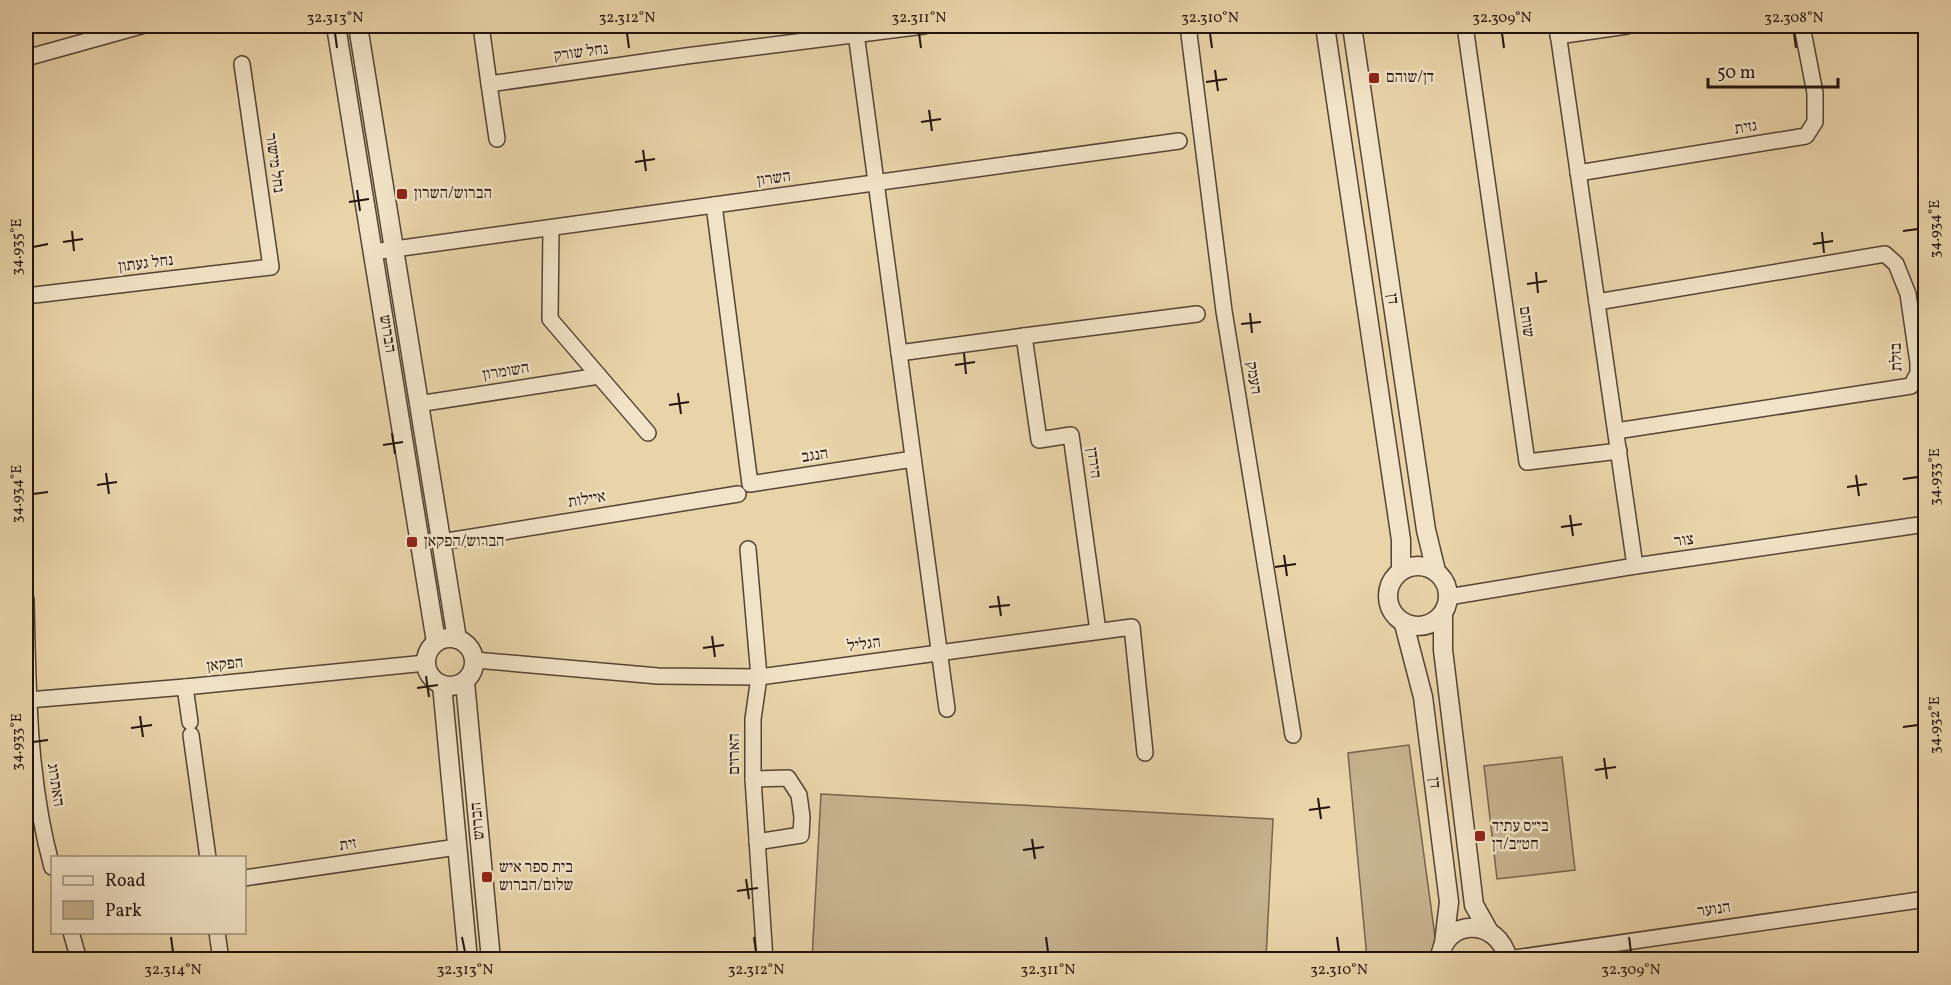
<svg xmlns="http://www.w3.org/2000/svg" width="1951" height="985" viewBox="0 0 1951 985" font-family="Vollkorn,'Frank Ruhl Libre',serif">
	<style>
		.green { fill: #c7b38f; stroke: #74644e; stroke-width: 1.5 }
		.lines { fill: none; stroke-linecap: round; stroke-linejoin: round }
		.minor-casing { stroke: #544435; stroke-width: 18 }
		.tertiary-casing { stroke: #544435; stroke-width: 21 }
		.minor { stroke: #f1e3c7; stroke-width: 15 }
		.tertiary { stroke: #f1e3c7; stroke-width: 18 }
		.ticks { fill: none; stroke: #22140e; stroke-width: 2 }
		.poi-dot { fill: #8f2418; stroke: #f1e3c7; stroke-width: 2 }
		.labels { text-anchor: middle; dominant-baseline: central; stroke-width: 5; stroke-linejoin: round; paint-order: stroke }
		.street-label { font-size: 16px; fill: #22140e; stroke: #f1e3c7 }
		.poi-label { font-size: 16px; fill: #22140e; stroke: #f1e3c7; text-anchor: start }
		.neatline { fill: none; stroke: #22140e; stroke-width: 2 }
		.ticks-label { font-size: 15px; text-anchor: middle; fill: #22140e }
	</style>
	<rect width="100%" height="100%" fill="#e9d4a9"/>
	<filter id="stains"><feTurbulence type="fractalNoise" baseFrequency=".00333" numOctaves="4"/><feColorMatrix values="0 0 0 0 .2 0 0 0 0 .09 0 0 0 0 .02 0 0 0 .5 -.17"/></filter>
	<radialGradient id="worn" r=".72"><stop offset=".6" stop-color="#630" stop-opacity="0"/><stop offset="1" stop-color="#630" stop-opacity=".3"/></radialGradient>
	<g class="green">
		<path d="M1409,745L1438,959H1367L1348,753Z"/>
		<path d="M1562,757L1575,870L1497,879L1484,766Z"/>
		<path d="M821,794L1273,819L1266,959H812Z"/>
	</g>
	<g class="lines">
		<defs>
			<g id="minor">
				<path d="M481,26L489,84L686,56L924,26"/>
				<path d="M855,26L947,709"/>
				<path d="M1188,26L1224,311L1293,735"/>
				<path d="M1465,26L1527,462L1619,451"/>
				<path d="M1557,26L1635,566"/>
				<path d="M1558,36L1627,26"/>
				<path d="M26,58L141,26"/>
				<path d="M489,84L497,139"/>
				<path d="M1578,173L1806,136L1815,122V93L1802,26"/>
				<path d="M714,205L750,484L913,459"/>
				<path d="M551,228L550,319L648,433"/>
				<path d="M373,252L1179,141"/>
				<path d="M26,296L271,267L242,64"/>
				<path d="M1597,302L1885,254L1896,264L1908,294L1918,363V373L1911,386L1616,431"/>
				<path d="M1024,336L1197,314"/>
				<path d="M899,353L1024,336L1039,440L1071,435L1098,631"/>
				<path d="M418,404L599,376"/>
				<path d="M441,542L738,494"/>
				<path d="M748,549L759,677L753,719V779L765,960"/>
				<path d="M1448,597L1635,566L1926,524"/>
				<path d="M26,599C28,689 28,780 52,867"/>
				<path d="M475,660L658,676L759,677L1132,627L1145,753"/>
				<path d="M185,687L190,722"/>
				<path d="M28,700L185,687L426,663"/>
				<path d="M191,735L208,858"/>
				<path d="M753,779L788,778L799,795L802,817L801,835L757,842"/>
				<path d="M244,878L457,847"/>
				<path d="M71,932L79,960"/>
				<path d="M217,932L221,960"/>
				<path d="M1508,959L1926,899"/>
			</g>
			<g id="tertiary">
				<path d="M336,26L436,642"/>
				<path d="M358,26L457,639"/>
				<path d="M1325,26L1401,540V571"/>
				<path d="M1352,26L1426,530L1436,571"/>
				<circle cx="1418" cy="596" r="30"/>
				<path d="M1443,613V650L1474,905L1488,930"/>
				<path d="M1404,624L1423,697L1449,902L1444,943"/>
				<circle cx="450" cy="662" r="24"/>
				<path d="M465,682L491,960"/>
				<path d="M442,685L468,960"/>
				<path d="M1440,960C1442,918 1499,916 1508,960"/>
			</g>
		</defs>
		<use href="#minor" class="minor-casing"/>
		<use href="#tertiary" class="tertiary-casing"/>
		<use href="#minor" class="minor"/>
		<use href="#tertiary" class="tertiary"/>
	</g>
	<path class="ticks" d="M335,33L337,48M627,33L629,48M919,33L921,48M1210,33L1212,48M1502,33L1504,48M1794,33L1796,48M1215,70L1218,91M1206,82L1227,79M929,110L932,131M921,122L941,119M643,150L646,171M635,162L655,159M357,190L360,211M349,202L369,199M72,231L74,251M1903,231L1918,229M1822,232L1824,253M63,242L83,239M1813,244L1833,241M33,247L48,244M1536,272L1538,293M1527,284L1547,281M1250,313L1252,333M1241,324L1261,322M964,353L966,374M955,365L975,362M678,393L681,414M669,405L689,402M392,433L395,454M383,445L403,442M106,473L109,494M1856,475L1859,496M1903,479L1918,477M97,485L117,482M1847,487L1867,484M33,494L48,492M1570,515L1573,536M1561,527L1582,524M1284,555L1287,576M1275,567L1296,564M998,596L1001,616M989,607L1010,605M712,636L715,657M703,648L724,645M426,676L429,697M417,688L438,685M140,716L143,737M1903,727L1918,725M131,728L152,725M33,742L48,740M1604,758L1607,779M1595,770L1616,767M1318,798L1321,819M1309,810L1330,807M1032,839L1035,859M1023,850L1044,847M746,879L749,899M737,891L758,888M171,937L173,952M462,937L465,952M754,937L756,952M1046,937L1048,952M1337,937L1339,952M1629,937L1631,952"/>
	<g class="poi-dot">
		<rect x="1368" y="72" width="12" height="12" rx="3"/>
		<rect x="396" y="188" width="12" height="12" rx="3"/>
		<rect x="406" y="536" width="12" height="12" rx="3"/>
		<rect x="1474" y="830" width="12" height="12" rx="3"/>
		<rect x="481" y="871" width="12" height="12" rx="3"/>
	</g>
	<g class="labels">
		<g class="street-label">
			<text transform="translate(581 53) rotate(-8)">נחל שורק</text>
			<text transform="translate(1746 128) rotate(-9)">גזית</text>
			<text transform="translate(274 163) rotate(82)">נחל מישור</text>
			<text transform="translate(774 179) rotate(-8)">השרון</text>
			<text transform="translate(146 264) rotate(-7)">נחל געתון</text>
			<text transform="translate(1392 299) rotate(82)">דן</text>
			<text transform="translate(1526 322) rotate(82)">שוהם</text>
			<text transform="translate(387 334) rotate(81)">הברוש</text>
			<text transform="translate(1897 357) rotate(-92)">בזלת</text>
			<text transform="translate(506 372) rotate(-9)">השומרון</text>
			<text transform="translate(1253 378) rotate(81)">העמק</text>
			<text transform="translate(815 456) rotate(-9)">הנגב</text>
			<text transform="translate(1093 463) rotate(82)">הירדן</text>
			<text transform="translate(587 500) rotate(-9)">איילות</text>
			<text transform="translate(1684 541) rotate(-8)">צור</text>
			<text transform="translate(864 645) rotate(-8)">הגליל</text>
			<text transform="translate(225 665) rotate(-6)">הפקאן</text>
			<text transform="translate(735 754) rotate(-90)">הארזים</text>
			<text transform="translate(1434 783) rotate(83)">דן</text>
			<text transform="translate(55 785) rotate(81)">האתרוג</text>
			<text transform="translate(478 821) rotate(-95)">הברוש</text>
			<text transform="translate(348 845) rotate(-8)">זית</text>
			<text transform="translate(1714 910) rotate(-8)">הנוער</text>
		</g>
		<g class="poi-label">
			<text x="1386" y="78">דן/שוהם</text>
			<text x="414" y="194">הברוש/השרון</text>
			<text x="424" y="542">הברוש/הפקאן</text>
			<text x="1492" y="827">בי״ס עתיד<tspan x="1492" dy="18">חט״ב/דן</tspan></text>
			<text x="499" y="868">בית ספר איש<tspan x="499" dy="18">שלום/הברוש</tspan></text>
		</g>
	</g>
	<rect width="1951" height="985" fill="none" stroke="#e9d4a9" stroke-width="66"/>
	<rect x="51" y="856" width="195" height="78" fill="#f1e3c7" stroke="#9e907d" stroke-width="1.5"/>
	<rect x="63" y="876" width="30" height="9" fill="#f1e3c7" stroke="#9e907d" stroke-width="1.5"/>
	<text x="105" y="886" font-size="18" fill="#22140e">Road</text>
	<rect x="63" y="901" width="30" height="18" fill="#c7b38f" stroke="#9e907d" stroke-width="1.5"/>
	<text x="105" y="916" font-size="18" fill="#22140e">Park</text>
	<path d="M1708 78v9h130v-9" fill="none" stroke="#22140e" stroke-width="3"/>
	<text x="1717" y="78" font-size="18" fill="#22140e" stroke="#f1e3c7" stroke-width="4.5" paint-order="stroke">50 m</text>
	<rect x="33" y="33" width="1885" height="919" class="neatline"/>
	<g class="ticks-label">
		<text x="335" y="22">32.313°N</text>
		<text x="627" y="22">32.312°N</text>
		<text x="919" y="22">32.311°N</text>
		<text x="1210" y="22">32.310°N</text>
		<text x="1502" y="22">32.309°N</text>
		<text x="1794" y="22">32.308°N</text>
		<text transform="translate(1934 229) rotate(-90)" y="5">34.934°E</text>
		<text transform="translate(16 247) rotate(-90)" y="5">34.935°E</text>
		<text transform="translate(1934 477) rotate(-90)" y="5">34.933°E</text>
		<text transform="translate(16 494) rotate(-90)" y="5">34.934°E</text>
		<text transform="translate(1934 725) rotate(-90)" y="5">34.932°E</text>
		<text transform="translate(16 742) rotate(-90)" y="5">34.933°E</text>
		<text x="173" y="974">32.314°N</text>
		<text x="465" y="974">32.313°N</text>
		<text x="756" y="974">32.312°N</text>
		<text x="1048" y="974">32.311°N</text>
		<text x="1339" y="974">32.310°N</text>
		<text x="1631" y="974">32.309°N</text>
	</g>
	<rect width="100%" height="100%" filter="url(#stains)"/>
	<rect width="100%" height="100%" fill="url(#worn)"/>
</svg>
